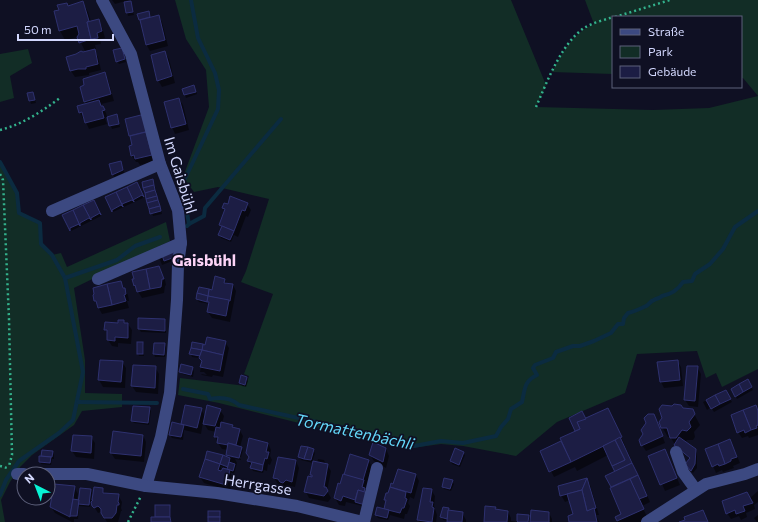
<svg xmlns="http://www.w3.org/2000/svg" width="758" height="522" viewBox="0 0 758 522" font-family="Commissioner,sans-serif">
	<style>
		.green { fill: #122d26 }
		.shadow { fill: #0007; fill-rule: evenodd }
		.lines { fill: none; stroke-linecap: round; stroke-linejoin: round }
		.stream { stroke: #0b2b40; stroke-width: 4 }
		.building { fill: #1c1d44; stroke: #2e316f }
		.path { stroke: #33b28c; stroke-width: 2.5; stroke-dasharray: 2 3; stroke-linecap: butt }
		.minor { stroke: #3c4981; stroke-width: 12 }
		.labels { text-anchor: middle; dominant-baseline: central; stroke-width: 3.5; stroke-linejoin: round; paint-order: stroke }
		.street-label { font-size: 15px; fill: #d3d8fe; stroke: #0f1023 }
		.neighbourhood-label { font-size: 16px; font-weight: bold; fill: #fed5f8; stroke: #0f1023 }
		.water-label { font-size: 16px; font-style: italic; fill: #64d8fa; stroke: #0f1023 }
	</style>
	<rect width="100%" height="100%" fill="#0f1023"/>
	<g class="green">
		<path d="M175,0H511L546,85L536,107L653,110L709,108L758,96L743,78H741V17H613V74L552,72C563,52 573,33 594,24L585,0H758V369L722,387L716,373L706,378L697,351L637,354L625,393L557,422L516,456L463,446L441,444L412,448L311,426L219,403L178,395L180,378L246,386L249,376L244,374L273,294L241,282L246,271L269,199L218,187L194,192L183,177L209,107L206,70L186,39Z"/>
		<path d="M28,49L32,63L10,76L14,98L0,102V54Z"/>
		<path d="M0,162L17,193L19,212L40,223L41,244L52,255L61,253L67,267L166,222L170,241L74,288L85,360V393L122,394V407L82,411L74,425L32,455L20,467L10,482L1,500L5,522H0Z"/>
	</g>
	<g class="shadow">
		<path d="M112,0H129L115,4Z"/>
		<path d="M130,2L134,15L128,16L125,3Z"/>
		<path d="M83,3L88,12L91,22L98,20L102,27L105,38L100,39L101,44L95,45L96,49L94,50L98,57L101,70L89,73V75L75,77L71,71L68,57L86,53L78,37L65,40L60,31V11L67,4L68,6Z"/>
		<path d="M148,13L150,18L159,16L162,22L168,46L150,51L146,44L142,23L140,20Z"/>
		<path d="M123,52L126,62L119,64L117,61Z"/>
		<path d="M165,53L169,59L175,83L162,87L158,80Z"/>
		<path d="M104,73L108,80L114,101L101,104L106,113L107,117L105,118L107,124L89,129L84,118L83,119L80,112L87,105L85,101Z"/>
		<path d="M194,86L197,94L186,98L185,95Z"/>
		<path d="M33,93L36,103L31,104L28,94Z"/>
		<path d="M179,99L183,105L189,130L175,134L172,127Z"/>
		<path d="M145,115L154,162L140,165L138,162H136L132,156L133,146L126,120Z"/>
		<path d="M117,116L120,127L112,129L108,117Z"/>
		<path d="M110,164L122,165L124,173L114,177Z"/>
		<path d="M143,183H154L162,214L153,216Z"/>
		<path d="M138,186L143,198L113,212L112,209Z"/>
		<path d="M93,201L101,216L71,231L64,216Z"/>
		<path d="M247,204L251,210L248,217L246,216L238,237L234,235L231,242L221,238L219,235L222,228L220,225L225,212L223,208Z"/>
		<path d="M172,252L175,260L162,265L159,257Z"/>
		<path d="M158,267L165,280L166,285L165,286L164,293L142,298L134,285Z"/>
		<path d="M224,280L227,284L233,285L236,291L230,322L212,318L208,312L210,304L199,302L197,299L213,291Z"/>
		<path d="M121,282L128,295L129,301H127L129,308L102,314L95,301L94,296Z"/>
		<path d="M165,320L166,323V333L141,332L139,329Z"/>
		<path d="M123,321L125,324H128L132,330L131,344L118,343V347L112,346L108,340V334L105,329Z"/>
		<path d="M225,342L229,348L223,377L213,375L212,377L202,375L201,374L207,375L204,372H200L202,362L200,358L192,357L191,354L193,343L206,346Z"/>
		<path d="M143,343L144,346V356H139L138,353Z"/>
		<path d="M154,344H164L166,347L165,357H155L154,354Z"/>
		<path d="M100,361L122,362L126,368L125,388L103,387L99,380Z"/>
		<path d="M677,361L681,367L683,386L664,388L661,382Z"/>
		<path d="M155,367L159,374L158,394L136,392L132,386Z"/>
		<path d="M697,367L701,374L698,407L689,406L685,400Z"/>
		<path d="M192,368L194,371L193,377L182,374L180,371Z"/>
		<path d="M246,378L248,381L246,387L242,386L240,383Z"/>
		<path d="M748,380L753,390L737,399L732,389Z"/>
		<path d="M725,391L732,402L714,412L711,407L707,410L703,402Z"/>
		<path d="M755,406L758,411V435L749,438L748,436L742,438L738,432Z"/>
		<path d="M149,408L151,411L149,425L134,423L132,421Z"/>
		<path d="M201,409L205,416L220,410L224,416L222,423L232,425L234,428L239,429L243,436L240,447L243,450L241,457L227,455V456V455L228,450L222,449L218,443L215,436L216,432L208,430L203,422L201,434L184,430L183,440L172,438L170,435L183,426L182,424Z"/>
		<path d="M682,409L692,410L700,425L694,432L695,437L693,440H687L685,443L695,450L697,453V468L693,473L688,467L690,459L677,448L671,438L668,437L662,427Z"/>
		<path d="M570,418L586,420L613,419L650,502L642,506L648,519L642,522H618L616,517L622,514L607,476L616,472L608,455L577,471L575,467L554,477L541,451L562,441L576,431Z"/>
		<path d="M657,422L665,443L646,451L642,445Z"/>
		<path d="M143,435L146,442L144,462L115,459L111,453Z"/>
		<path d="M91,437L95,443L94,459L76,457L72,451Z"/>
		<path d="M730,440L740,463L733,466L734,468L723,472L722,470L716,473L713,466Z"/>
		<path d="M268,443L271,450L270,456L272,460L270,465L268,464L267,471L264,470L263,473L253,471L248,461Z"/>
		<path d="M386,449L389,456L386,468L374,461L370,455Z"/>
		<path d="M313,450L315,453L312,462L317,463L318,459L324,460L326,465H327L331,471L327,491L331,498L328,502L309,498L306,492L313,478L311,475L313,463L301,460L299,457Z"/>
		<path d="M665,450L680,485L665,491L650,456Z"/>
		<path d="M42,451L52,452L54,455V459H52L51,465L41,464L40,461L42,457Z"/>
		<path d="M463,453L465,455L460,467L452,464L451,461Z"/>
		<path d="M228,457L241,459V460L235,459L237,463L234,474L230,472L233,478L230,491L204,483L200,477L228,458ZM220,466L228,469L227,471H223Z"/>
		<path d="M296,461L299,468L295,487L290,486L287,489L284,488L283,485L278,484L274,478Z"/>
		<path d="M369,461L372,467L366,486L367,507L346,502L345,506L339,505L335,498L341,485Z"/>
		<path d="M398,470L416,475L419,481L414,499L410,497L408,503L410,506L407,514H405L404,519L390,515L388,520L378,518L376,515L385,510L387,503L385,500L389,495L392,484L394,485Z"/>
		<path d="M587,479L590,485L599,515H596L599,522H570L574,515L570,500L565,502L561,495Z"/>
		<path d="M452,481L454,484L451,491L444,489L443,486Z"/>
		<path d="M74,487L78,494L77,500L79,501L90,490L92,493L90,507L79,506L78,519H74V522H72L55,513L51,507Z"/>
		<path d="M103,489L105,494L118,495L122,502L121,508L122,511H121L118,522H107L101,512L98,513L93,505Z"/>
		<path d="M431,490L435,496L434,506L437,515L436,522H419L418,520Z"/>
		<path d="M758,491V502L754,505L755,509L746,513L747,517L741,520L739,516L731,519L727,513L750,498Z"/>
		<path d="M169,506L171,509V519L172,522H152Z"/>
		<path d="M495,508L497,511L508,512L511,518V521L518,522V515L528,516L531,520L549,513L552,519V522H485Z"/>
		<path d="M448,509L450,512L462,513L466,520V522H448V521L443,520L442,517Z"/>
		<path d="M219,512L221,515V522H209Z"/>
		<path d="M758,515V522H757L754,518Z"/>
	</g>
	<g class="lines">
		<g class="stream">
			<path d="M0,162L17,193L19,213L40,223L41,244L52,255L65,278L83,372L73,420L59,433L19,461L6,480L0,495"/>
			<path d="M189,224L204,216L205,208L281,119"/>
			<path d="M187,226L189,224L182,185L218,109L219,90L215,73L198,38L191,0"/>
			<path d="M65,278L117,260L135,246L160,237"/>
			<path d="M183,389L208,394L210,399C220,397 231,398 239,405L353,430L414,446L441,441L463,443L496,436L501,427L508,419L511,409L522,402C525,389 524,381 537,375L533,368L535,365L553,358L556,352L573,346H580L594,341L611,333L618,324H623L624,318L628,313C632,312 642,308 646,306C649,305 650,301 654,300C657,298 659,299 662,296C672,294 678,290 683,282L692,281L695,274L710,264L723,249L735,227L758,211"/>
			<path d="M78,402L157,403"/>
		</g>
	</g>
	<g class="building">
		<path d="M83,1L89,21L87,22L91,39L79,43L77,37L79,34L77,26L59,31L54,11L59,10L57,5L67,3L68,6Z"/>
		<path d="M131,1L133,12L126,13L124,2Z"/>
		<path d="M149,11L150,17L139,20L137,14Z"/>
		<path d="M159,15L165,40L146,45L140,20Z"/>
		<path d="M99,19L102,31L97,33L98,38L91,39L87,22Z"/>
		<path d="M122,48L125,59L116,62L113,50Z"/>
		<path d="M95,49L98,64L86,67V69H78L70,71L66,57L76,54L81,51L83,52Z"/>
		<path d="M165,51L172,76L157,81L151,55Z"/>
		<path d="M105,72L111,94L84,102L80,87L84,85L83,79Z"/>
		<path d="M194,85L196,92L184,95L182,89Z"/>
		<path d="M33,92L35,100L29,101L27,93Z"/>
		<path d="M179,98L186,124L171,128L164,102Z"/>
		<path d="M99,100L101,106H103L105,110L102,111L104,118L85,123L82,112L79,113L77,106Z"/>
		<path d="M117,114L119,124L109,126L107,117Z"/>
		<path d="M145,114L149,131L129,136L125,119Z"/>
		<path d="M146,132L152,155L135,159L134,155L131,156L129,146L132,145L130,136Z"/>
		<path d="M121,161L123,170L112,175L109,164Z"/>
		<path d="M153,179L154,185L143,188L142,182Z"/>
		<path d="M137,182L144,197L142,195L133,200L134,202L127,187Z"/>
		<path d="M154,185L155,190L145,193L143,188Z"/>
		<path d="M127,187L134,202L132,200L122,204L123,207L116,192Z"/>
		<path d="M155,190L157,196L146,199L145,193Z"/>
		<path d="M116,192L123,207L121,205L112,210V212L105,197Z"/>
		<path d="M157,196L158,200L147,203L146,199Z"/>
		<path d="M230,196L248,203L245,211L242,210L234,231L219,225L225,209L222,208L224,203L228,204Z"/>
		<path d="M94,200L101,215L100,213L91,218V220L83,205Z"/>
		<path d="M158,200L160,206L149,209L147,203Z"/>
		<path d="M83,205L91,220L89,218L80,223V226L73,210Z"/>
		<path d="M160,206L161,211L150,214L149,209Z"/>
		<path d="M73,210L80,226L79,224L70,228V231L62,215Z"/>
		<path d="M222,226L234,231L230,240L218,235Z"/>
		<path d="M172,251L175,257L164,261L162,255Z"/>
		<path d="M159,266L164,279H162L161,287L150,289L146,269Z"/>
		<path d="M146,269L150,289L137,292L135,285L134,286L132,279H134L132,272Z"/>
		<path d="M215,276L225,279L224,283L233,284L230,301L208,296L209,289L212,290Z"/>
		<path d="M121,281L123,288H125L126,294L124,295L126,301L112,305L107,284Z"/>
		<path d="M107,284L112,305L98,308L96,301H94L93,295L94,294L93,288Z"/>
		<path d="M199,287L209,289L208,296L197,293Z"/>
		<path d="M197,293L208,296L207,302L196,299Z"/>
		<path d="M208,296L229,300L226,316L207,312L209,302H207Z"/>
		<path d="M138,318L165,319V331L138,329Z"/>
		<path d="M118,320H124V323H128V338L115,337V341L107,340V330H104L105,322L118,323Z"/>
		<path d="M207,337L226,341L223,355L202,350L203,344L205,345Z"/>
		<rect x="137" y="342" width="6" height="12"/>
		<path d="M192,342L203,344L202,350L191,348Z"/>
		<path d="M154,343H165L164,355L153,354Z"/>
		<path d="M191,348L202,350L200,356L189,354Z"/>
		<path d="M202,350L223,355L220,371L200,367L202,361L199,358Z"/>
		<path d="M100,360L123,361L121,382L98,380Z"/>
		<path d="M678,360L680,380L660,382L657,362Z"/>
		<path d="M181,364L193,367L191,375L179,372Z"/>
		<path d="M133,365L156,366L155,388L131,386Z"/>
		<path d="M687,366H698L695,401L684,400Z"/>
		<path d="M241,375L247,377L245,385L239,383Z"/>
		<path d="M748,379L752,387L743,392L739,384Z"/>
		<path d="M739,384L743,392L735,397L731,389Z"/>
		<path d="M726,390L731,399L720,404L715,395Z"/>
		<path d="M715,395L720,404L711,409L706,400Z"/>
		<path d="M674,404L681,405L683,408L693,409L695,414L689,422L691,427L687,431L682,430L676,438H670L667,428H661L659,422L662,418L659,409L662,405L672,406Z"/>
		<path d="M185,405L202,408L197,428L181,424Z"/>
		<path d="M207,405L221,409L215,426L203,424Z"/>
		<path d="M756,405L758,411V425L756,426L757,428L751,430L743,410Z"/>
		<path d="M133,406L150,407L148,423L131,421Z"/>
		<path d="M608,408L622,437L571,462L560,438L580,429L577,422Z"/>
		<path d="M743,410L751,430L745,433L744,430L737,433L731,415Z"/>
		<path d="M582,411L586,419L577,422L580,429L575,431L569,418Z"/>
		<path d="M648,414H654L663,436L641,446L639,440L643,434L641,430L646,423L644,418Z"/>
		<path d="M172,422L184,425L181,437L169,435Z"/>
		<path d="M221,422L233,425L232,427L240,429L236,445L228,443V445L217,443L218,437H214L216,427L220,428Z"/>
		<path d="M113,431L143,435L141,456L110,453Z"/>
		<path d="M73,435L92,436L91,453L71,451Z"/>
		<path d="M620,437L632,463L615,472L612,466L625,460L615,440Z"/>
		<path d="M679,437L696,449L695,464L691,471L685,464L690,458L674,445Z"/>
		<path d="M249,438L268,443L266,452H269L267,459L265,458L263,465L247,461L249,457L246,453Z"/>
		<path d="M730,439L737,457L731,459V461L725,464L718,444Z"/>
		<path d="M615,440L625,460L612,466L603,446Z"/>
		<path d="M561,441L571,462L549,472L540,451Z"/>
		<path d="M373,442L386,448L383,462L369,455Z"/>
		<path d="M228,443L242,447L239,458L226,455Z"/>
		<path d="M718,444L725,464L719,466L718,464L712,467L705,449Z"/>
		<path d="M301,446L308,447L304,459L298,457Z"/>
		<path d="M308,447L314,449L311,460L304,459Z"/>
		<path d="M455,448L464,452L459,465L450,461Z"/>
		<path d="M665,449L677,478L660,485L648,456Z"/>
		<path d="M42,450L53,451L52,457L41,456Z"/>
		<path d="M207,451L223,455L220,464L205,459Z"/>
		<path d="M350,454L369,460L363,480L344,475Z"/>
		<path d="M223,455L230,458L228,467L220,464Z"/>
		<path d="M39,456L51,457L50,463L39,462Z"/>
		<path d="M278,457L296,460L292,482L286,480L283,483L280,482L278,479L273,478Z"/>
		<path d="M205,459L220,464L218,470L221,471L223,468L230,470L226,485L199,477Z"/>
		<path d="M313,461L328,464L324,487H326L328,491L324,496L304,492L308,476L312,477V475H310Z"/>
		<path d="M229,462L235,464L233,471L227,469Z"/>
		<path d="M252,462L263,465L262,471L250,468Z"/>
		<path d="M632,463L638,475L611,487L605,476Z"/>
		<path d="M398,469L416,474L411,493L390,487L391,483L393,484Z"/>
		<path d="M343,474L364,480L362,487L365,488L364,492L358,490L355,500L343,496L341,501L334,498L338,483L340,484Z"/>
		<path d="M638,475L647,496L639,499L630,479Z"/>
		<path d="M444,478L453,480L450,489L442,487Z"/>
		<path d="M587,478L582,490L560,496L558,486Z"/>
		<path d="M587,478L596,508L587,511L582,490Z"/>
		<path d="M630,479L644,509L617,521L615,517L621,514L610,488Z"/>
		<path d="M54,484L75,486L70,517L50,507Z"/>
		<path d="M94,487L103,488V493L119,494L118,502L119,503V505H117L116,513L112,518H104L101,513V509L98,506L94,508L92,506L91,502L93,500H92Z"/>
		<path d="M390,487L406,492L405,498L407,499L404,508H402L400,513L384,509L386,500H384L386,493H388Z"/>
		<path d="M80,488L91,489L89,505L78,504Z"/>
		<path d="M423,488L432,489L430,502H433L432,507L434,508L432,522L417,520Z"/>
		<path d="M358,490L368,493L365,505L355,502Z"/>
		<path d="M582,490L587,511L594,508L597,522H569L568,516L573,514L567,494Z"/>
		<path d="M747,492L753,503L743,506L745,511L736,514L735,510L726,514L722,501Z"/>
		<path d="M73,499L79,500L77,516H70Z"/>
		<rect x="155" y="505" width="15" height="12"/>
		<path d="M485,506L496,507L495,509L508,511L507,522H484Z"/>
		<path d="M377,507L389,510L387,518L375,515Z"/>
		<path d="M443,507L449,508L447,519L440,517Z"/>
		<path d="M448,510L463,512L462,522H447Z"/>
		<path d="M531,510L549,512V522H530Z"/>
		<path d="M703,510L708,522H679L685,520L684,517Z"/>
		<rect x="208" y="511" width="12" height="6"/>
		<path d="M517,514L529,515L528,522H518L517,521Z"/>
		<path d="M151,517H170L171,522H151Z"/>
		<rect x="208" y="517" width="12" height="5"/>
	</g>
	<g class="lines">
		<g class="path">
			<path d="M615,17L670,0"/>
			<path d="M536,107C547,82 561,44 584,28C592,23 604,20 613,17"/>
			<path d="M0,130C23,124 41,112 60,98"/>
			<path d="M0,174L3,180L9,319L12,455L9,466"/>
			<path d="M0,466L7,468"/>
			<path d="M128,522L141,496"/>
		</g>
		<g class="minor">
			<path d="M102,0L131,54L160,164L178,210L181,243L178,264L177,300L170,393L161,437L146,486"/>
			<path d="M52,211L160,164"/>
			<path d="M98,279L181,243"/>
			<path d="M676,452L683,472L696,490"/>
			<path d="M17,474H24"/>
			<path d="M34,474H87L146,486L217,493L297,506L363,522"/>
			<path d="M364,522L377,468"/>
			<path d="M647,522L706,484L745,474L758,469"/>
		</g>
	</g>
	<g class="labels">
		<g class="street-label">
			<text transform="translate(181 175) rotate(73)">Im Gaisbühl</text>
			<text transform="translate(258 484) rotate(9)">Herrgasse</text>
		</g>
		<g class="neighbourhood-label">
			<text x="204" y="259">Gaisbühl</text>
		</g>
		<g class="water-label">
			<text transform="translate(355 431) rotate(12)">Tormattenbächli</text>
		</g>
	</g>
	<rect x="612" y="16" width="130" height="72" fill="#0f1023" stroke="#5d607b"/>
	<rect x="620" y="29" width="20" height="6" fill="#3c4981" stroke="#5d607b"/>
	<text x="648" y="36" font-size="12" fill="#d3d8fe">Straße</text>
	<rect x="620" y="46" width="20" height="12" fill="#122d26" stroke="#5d607b"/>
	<text x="648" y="56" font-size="12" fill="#d3d8fe">Park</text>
	<rect x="620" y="66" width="20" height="12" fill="#1c1d44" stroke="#5d607b"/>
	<text x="648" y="76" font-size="12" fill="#d3d8fe">Gebäude</text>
	<g transform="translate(36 486) rotate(318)"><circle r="19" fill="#0f1023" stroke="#5d607b"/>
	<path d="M0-3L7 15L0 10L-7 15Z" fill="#08f4d5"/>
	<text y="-6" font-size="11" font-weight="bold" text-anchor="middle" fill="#d3d8fe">N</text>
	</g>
	<path d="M18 34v6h95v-6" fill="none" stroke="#d3d8fe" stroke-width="2"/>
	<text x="24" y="34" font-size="12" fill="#d3d8fe" stroke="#0f1023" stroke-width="3" paint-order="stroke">50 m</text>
</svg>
